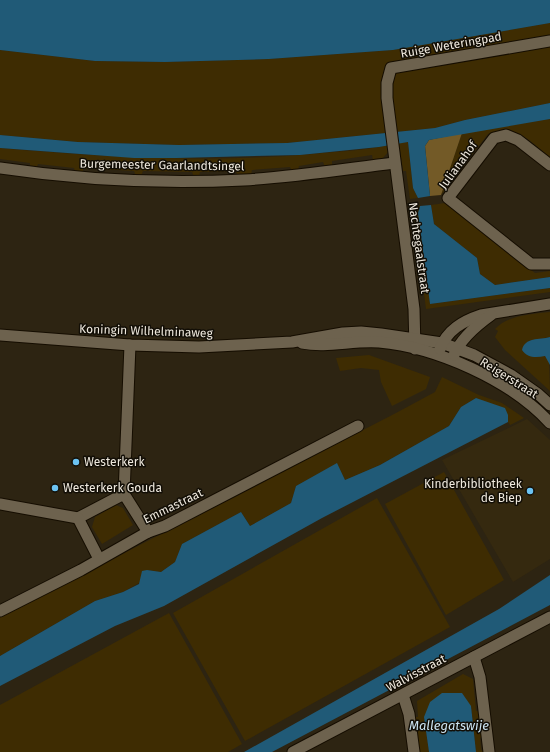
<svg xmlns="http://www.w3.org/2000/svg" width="550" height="752" viewBox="0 0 550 752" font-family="'Fira Sans',sans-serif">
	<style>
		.built { fill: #35290f }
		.green { fill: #3e2c02 }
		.forest { fill: #735a27 }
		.water { fill: #205a77 }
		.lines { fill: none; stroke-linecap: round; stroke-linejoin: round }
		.minor-casing { stroke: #150d00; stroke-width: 13 }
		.secondary-casing { stroke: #150d00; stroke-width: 13 }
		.minor { stroke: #6d624e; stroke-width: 11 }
		.secondary { stroke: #6d624e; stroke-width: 11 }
		.poi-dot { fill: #6cc3f2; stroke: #120e06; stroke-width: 1.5 }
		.labels { text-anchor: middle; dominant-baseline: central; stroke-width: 3; stroke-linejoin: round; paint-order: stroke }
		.street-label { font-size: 12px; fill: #efe9de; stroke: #120e06 }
		.poi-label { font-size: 12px; fill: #efe9de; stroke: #120e06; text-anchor: start }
		.water-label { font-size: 13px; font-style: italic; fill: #cbe3f1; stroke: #120e06 }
	</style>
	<rect width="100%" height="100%" fill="#2d2412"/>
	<path class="built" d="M527,419L550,440V559L513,582L442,460Z"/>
	<g class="green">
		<path d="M550,23V103L465,120L435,128L287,143L179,145L78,142L0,135V50L95,61L165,62L269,59L393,50Z"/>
		<path d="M550,119V157C528,140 518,125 488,134L441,195L462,133Z"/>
		<path d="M408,142L413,188L418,198L410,199L406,171H403L400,150H397L396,143Z"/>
		<path d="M388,145L389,151L382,159L373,160L372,155L332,161V166L325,167L323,162L299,166L298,171H292L290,167L252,170L251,175L238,176L236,171L200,172L199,177H194L192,172L143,171L141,176H136L134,171L83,168V173H75L74,168L38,164L36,169L30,168V163L0,159V148C104,157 208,163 313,154C337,151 364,151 388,145Z"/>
		<path d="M445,203L535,273L550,271V277L495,285L480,274L477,258L434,224L431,205Z"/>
		<path d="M420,206L418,214L430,304L550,288V292L426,309L413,207Z"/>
		<path d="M550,312V337L528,341L549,360L550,391L505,350L495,337L498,331L495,329C508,315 532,314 550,312Z"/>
		<path d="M369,355L430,377L426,389L392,406L381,382L379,370L361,368L340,371L336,358Z"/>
		<path d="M442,377L479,395L502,403L524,418L510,425L508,422V415L476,398L461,407L449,426L380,465L345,480L337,464L296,486L291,503L250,526L241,512L182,544L175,562L161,572L147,570L139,583L123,592L95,601L0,656V617L396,413L435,392Z"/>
		<path d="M444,472L504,580L446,615L385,504Z"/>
		<path d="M377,498L450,627L245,741L173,613Z"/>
		<path d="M116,505L123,508L133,525L102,544L92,527L95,517Z"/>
		<path d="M169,613L242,744L228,752H0V705Z"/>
		<path d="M463,674L473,679L476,711H480L483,737L480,738L481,750L485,752H476L471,706L424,717L429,752H419L413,717H418L417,701Z"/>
	</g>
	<path class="forest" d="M462,133L441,195L430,196L425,146L429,140Z"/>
	<g class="water">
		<path d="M0,0H550V23L393,50L269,59L165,62L95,61L0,50Z"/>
		<path d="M550,103V119L429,140L425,146L430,196L418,198L413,188L408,142L379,147L300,155L177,158H134L0,148V135L78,142L179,145L287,143L435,128L465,120Z"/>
		<path d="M431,205L434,224L477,258L480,274L495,285L550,277V288L430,304L418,213L420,206Z"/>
		<path d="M550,337V365L545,356C536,358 527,358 522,350C525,337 539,340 550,337Z"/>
		<path d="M476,398L505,408L508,415V422L322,518L164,606L115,626L0,686V656L95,601L123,592L139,584L142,571L147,570L161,572L175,562L182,544L241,512L250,526L291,503L296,486L337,463L345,480L380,465L449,426L461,407Z"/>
		<path d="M550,575V605L272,752H244L499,609Z"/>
		<path d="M442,693H462L471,706L476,752H429L424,717L430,702Z"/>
	</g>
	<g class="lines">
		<defs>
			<g id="minor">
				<path d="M550,165L518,140L506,135L494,138L448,198L531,264H550"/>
				<path d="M0,168C80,180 163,184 244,180C294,177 345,169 394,163"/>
				<path d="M130,345L124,494L148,532"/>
				<path d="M415,349L414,309L387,98V83L391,68L550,41"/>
				<path d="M0,504L78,518L124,494"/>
				<path d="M78,518L99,559"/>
				<path d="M0,611L81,570L148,532L165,526L358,426"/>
				<path d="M474,657L480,677L489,752"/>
				<path d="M403,695L409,714L414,752"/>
				<path d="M293,752L550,617"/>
			</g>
			<g id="secondary">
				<path d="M0,335L130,345L199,347L292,342L343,333L361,332L381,334L442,343L474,355L511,375L538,394L550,405"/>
				<path d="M302,343C327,348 353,340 379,342C436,347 511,380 550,423"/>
				<path d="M440,349C447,330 463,321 481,315L550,304"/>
				<path d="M454,355C461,338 477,325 491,315"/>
			</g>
		</defs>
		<use href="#minor" class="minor-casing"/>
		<use href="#secondary" class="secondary-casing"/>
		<use href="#minor" class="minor"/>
		<use href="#secondary" class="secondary"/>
	</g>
	<g class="poi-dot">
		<circle cx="76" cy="462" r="4"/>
		<circle cx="55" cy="488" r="4"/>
		<circle cx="530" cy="491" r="4"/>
	</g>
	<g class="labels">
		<g class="street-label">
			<text transform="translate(451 45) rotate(-10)">Ruige Weteringpad</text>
			<text transform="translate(162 165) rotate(1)">Burgemeester Gaarlandtsingel</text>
			<text transform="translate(458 165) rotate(-54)">Julianahof</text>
			<text transform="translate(419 248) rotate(82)">Nachtegaalstraat</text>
			<text transform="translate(146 331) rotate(2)">Koningin Wilhelminaweg</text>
			<text transform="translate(509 378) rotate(32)">Reigerstraat</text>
			<text transform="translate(173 506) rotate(-26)">Emmastraat</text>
			<text transform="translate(416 673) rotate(-28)">Walvisstraat</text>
		</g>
		<g class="poi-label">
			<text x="84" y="462">Westerkerk</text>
			<text x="522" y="484" text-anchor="end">Kinderbibliotheek<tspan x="522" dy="14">de Biep</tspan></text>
			<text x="63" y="488">Westerkerk Gouda</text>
		</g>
		<g class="water-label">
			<text x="449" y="725">Mallegatswije</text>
		</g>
	</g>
</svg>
